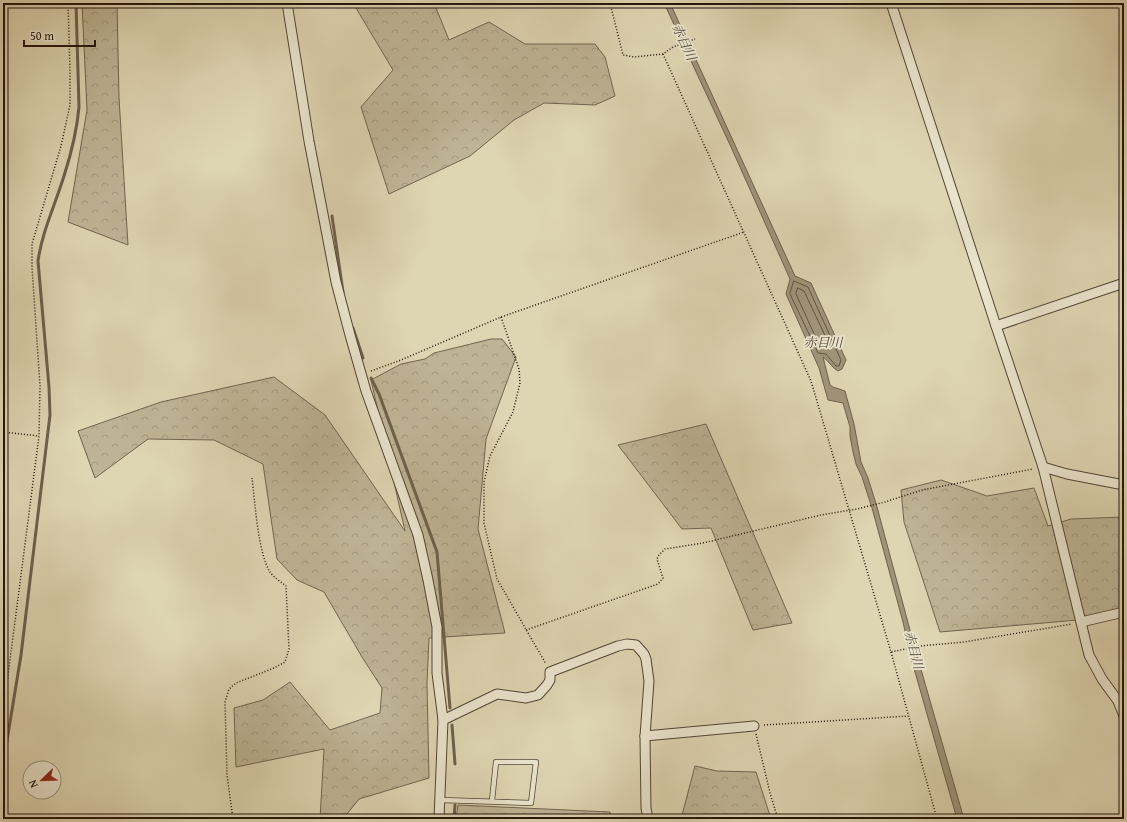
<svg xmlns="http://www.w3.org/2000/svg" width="1127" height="822" viewBox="0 0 1127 822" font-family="'Gentium Book Plus','Noto Serif JP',serif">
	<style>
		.forest { fill: url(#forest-crowns); stroke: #716450 }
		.water { fill: #9f9379; stroke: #6e604d }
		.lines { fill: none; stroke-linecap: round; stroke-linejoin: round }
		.shore { stroke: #625442; stroke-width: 1 }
		.stream { stroke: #6e604d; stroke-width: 3 }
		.service-casing { stroke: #524434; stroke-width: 6 }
		.minor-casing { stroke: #524434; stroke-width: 11 }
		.path { stroke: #24140a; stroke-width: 1.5; stroke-dasharray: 1 2; stroke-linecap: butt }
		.service { stroke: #eae4cd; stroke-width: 4.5 }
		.minor { stroke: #eae4cd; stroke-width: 9 }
		.labels { text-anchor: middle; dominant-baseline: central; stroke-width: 3.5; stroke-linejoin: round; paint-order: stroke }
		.water-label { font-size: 13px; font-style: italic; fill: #554736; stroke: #eae4cd }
	</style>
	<defs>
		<pattern id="forest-crowns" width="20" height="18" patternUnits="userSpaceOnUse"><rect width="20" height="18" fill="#beb495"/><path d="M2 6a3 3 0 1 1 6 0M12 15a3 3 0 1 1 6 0" fill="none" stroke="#a39a7f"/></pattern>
	</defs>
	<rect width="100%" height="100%" fill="#ded5b2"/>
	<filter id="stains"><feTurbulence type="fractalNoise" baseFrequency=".005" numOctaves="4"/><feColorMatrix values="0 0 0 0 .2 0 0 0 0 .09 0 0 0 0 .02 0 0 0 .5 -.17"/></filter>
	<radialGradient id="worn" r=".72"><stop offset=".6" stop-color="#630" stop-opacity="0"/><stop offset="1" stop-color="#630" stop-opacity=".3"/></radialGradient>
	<g class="forest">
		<path d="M82,3H117L119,98L128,245L68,222L87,110Z"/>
		<path d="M353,3H434L449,40L489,22L525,44H595L605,57L615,96L595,105L544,103L514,120L470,156L389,194L361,107L393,70Z"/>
		<path d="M491,339H502L516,357L486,439L478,529L505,633L429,638L427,683L429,778L359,799L343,819H320L324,749L236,767L234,708L263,700L290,682L330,730L380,713L382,688L362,657L324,592L297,580L277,559L263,464L214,440L148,439L95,478L78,431L161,402L274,377L325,415L405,531L371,380L401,364L425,359L434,353Z"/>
		<path d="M706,424L792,623L753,630L711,528L682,529L618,445Z"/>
		<path d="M941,480L987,496L1034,488L1048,526L1071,519L1123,517L1124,512V616L940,632L904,522L901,490Z"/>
		<path d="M695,766L717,771L756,772L771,819H681Z"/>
		<path d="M458,805L610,812V819H456Z"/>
	</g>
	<path class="water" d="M664,3H670L795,276L811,283L846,360L842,369L838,371C832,368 829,361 823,357L830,385L833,387L845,391L854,424L861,462L868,478L877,507L914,645L964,819H957L911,658L903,622L872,508L862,477L856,464L853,452L850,436V427L843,403L828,400L819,368L786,294L790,279L731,147Z"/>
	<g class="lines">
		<g class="shore">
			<path d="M794,281L808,287L841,360L839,366H836L826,354L818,353L790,294Z"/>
			<path d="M798,288L804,291L830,346L829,349L820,347L796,294Z"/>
		</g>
		<g class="stream">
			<path d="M332,216L343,292"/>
			<path d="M353,328L363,358"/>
			<path d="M371,378L379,394L437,552L450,708"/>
			<path d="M452,725L455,764"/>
			<path d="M3,765L21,655L50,415L49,387L38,261C42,232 55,205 64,176C71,154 77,130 79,107L76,3"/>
			<path d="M454,819L455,805"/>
		</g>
		<defs>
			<path id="service" d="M440,800L531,803L536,762H496L492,801"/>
			<g id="minor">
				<path d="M287,3L309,141L336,282L350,335L366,391L418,535L428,580L437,627V673L443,720L439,819"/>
				<path d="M891,3L996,326L1043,467L1089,655L1102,679L1118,701L1124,716"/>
				<path d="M996,326L1124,283"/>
				<path d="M1043,467L1067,474L1124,485"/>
				<path d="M1081,622L1124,612"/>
				<path d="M443,720L497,694L526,698L538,695L547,685L550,680V672L618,646L627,644L636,645L644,654L646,659L649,681L645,736L646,808L648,819"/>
				<path d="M645,736L754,726"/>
			</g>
		</defs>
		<use href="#service" class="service-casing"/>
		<use href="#minor" class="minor-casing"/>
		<g class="path">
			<path d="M610,3L623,55L634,57L663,54L673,47L695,39"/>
			<path d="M663,54L811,381L891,652L920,646L964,642L1072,624"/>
			<path d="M501,317L519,369L520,383L513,412L490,456L484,482V523L497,579L546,664"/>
			<path d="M371,371L401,360L501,317L744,232"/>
			<path d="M3,432L39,436"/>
			<path d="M526,630L658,584L663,578L657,559L659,555L665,549L703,543L821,515L857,509L885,502L922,490L1033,469"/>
			<path d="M891,652L937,819"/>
			<path d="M3,714L39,436L40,386L32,267V244L61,146L70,105V71L68,3"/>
			<path d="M764,725L908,716"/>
			<path d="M756,734L770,793L778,819"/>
			<path d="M233,819L227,775L225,702L229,689L236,683L274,668L285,662L289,649L286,586C281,582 273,577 270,572C258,553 255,502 252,478"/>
		</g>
		<use href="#service" class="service"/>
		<use href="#minor" class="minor"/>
	</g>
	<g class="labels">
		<g class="water-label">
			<text transform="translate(684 42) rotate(65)">赤目川</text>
			<text x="823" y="342">赤目川</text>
			<text transform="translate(914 650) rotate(75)">赤目川</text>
		</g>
	</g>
	<rect width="1127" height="822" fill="none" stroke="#ded5b2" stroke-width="16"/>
	<rect x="4" y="4" width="1119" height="814" fill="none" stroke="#24140a" stroke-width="2"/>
	<rect x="8" y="8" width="1111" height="806" fill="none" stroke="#24140a"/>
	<g transform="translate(42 780) rotate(247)"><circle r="19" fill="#eae4cd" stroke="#9b917f"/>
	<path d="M0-3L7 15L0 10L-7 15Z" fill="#8f2418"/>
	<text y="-6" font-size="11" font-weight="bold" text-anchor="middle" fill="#24140a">N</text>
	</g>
	<path d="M24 40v6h71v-6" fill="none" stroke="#24140a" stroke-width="2"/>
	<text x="30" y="40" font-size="12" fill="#24140a" stroke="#eae4cd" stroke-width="3" paint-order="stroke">50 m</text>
	<rect width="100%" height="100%" filter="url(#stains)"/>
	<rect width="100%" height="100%" fill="url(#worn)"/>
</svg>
